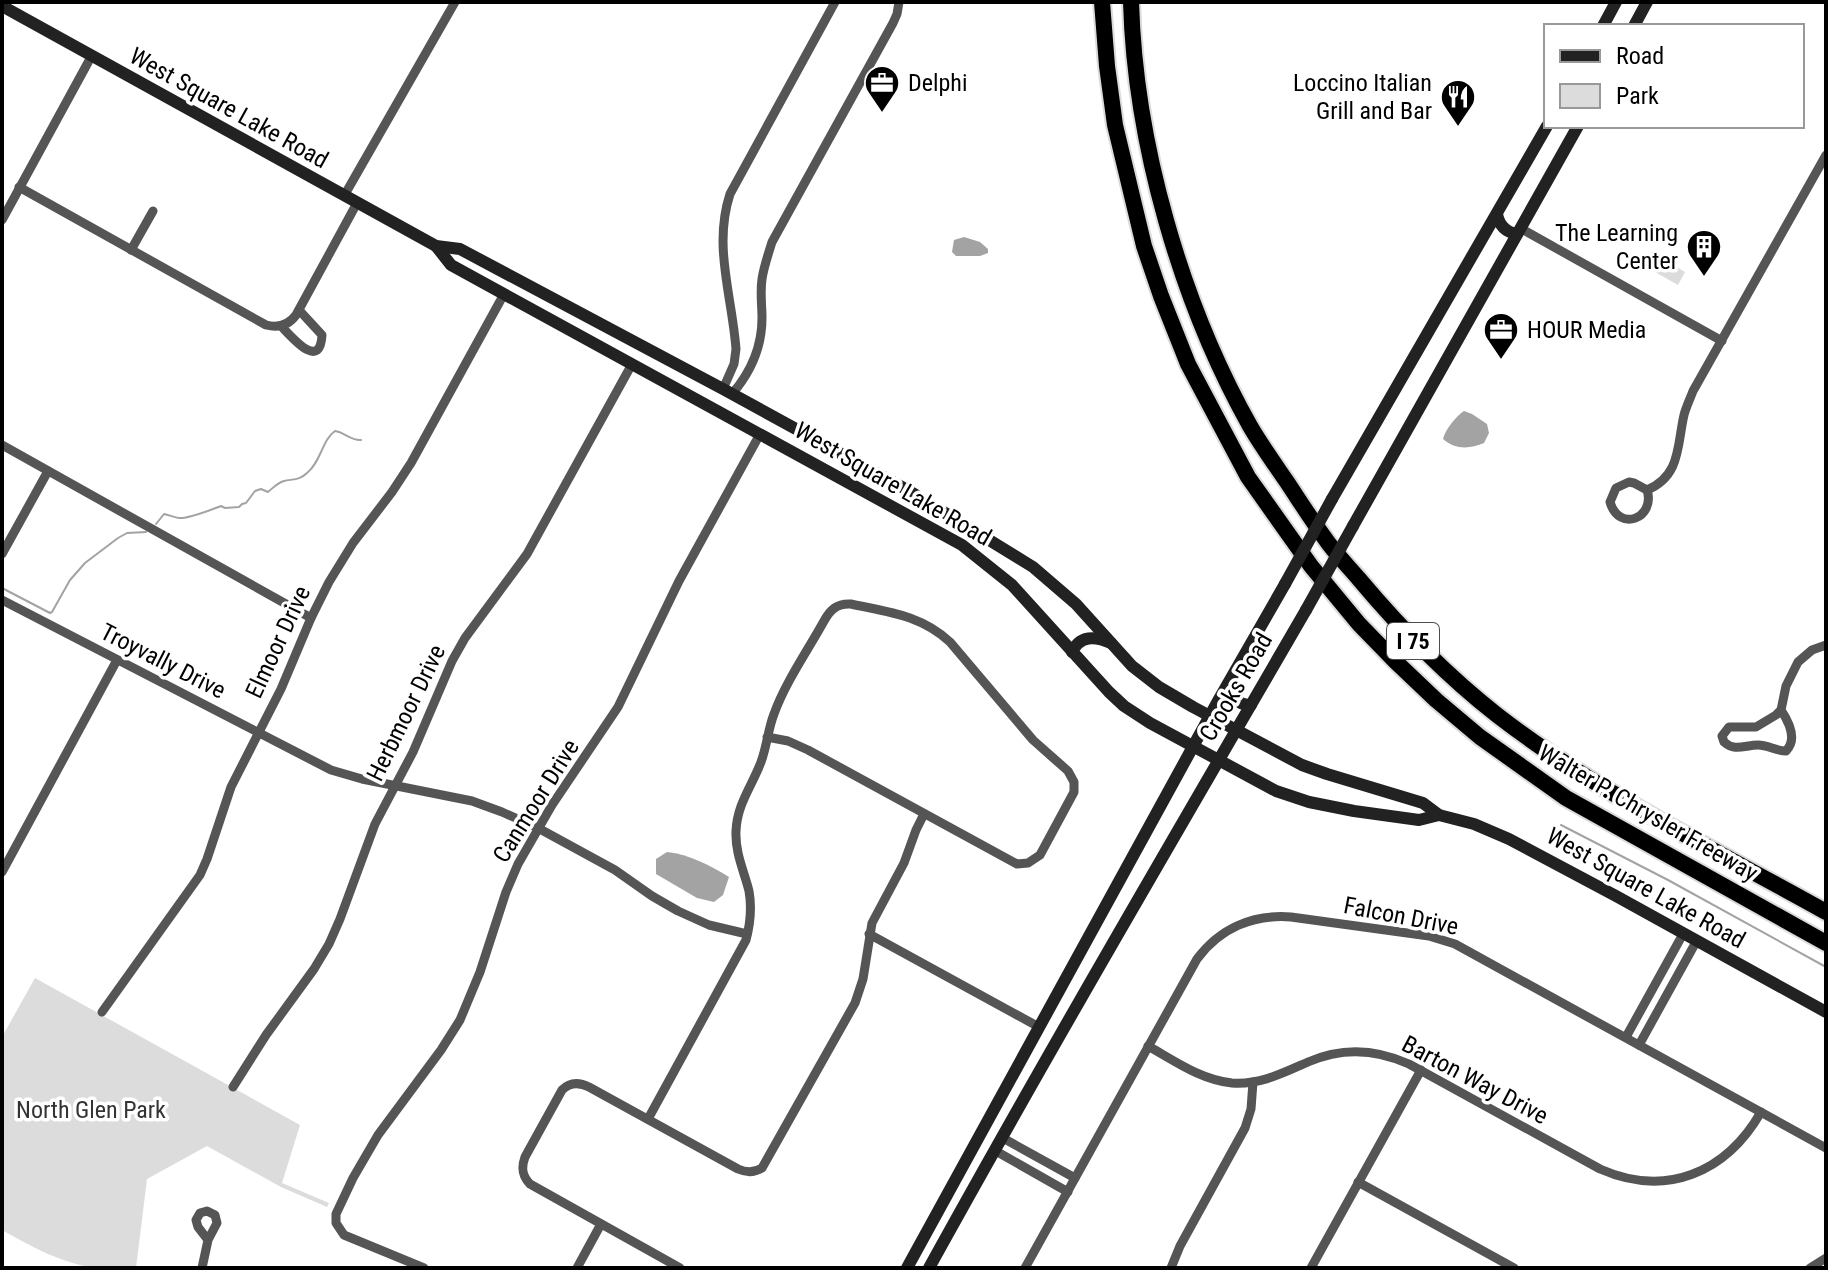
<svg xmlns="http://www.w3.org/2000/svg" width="1828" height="1270" viewBox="0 0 1828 1270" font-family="'Roboto Condensed',sans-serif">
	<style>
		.green { fill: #dcdcdc }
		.water { fill: #a3a3a3 }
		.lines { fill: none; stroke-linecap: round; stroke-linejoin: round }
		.stream { stroke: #a3a3a3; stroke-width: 2 }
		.motorway-casing { stroke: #dbdbdb; stroke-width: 20 }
		.minor { stroke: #555; stroke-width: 9 }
		.secondary { stroke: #222; stroke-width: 12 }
		.motorway { stroke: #000; stroke-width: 16 }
		.secondary-bridge { stroke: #222; stroke-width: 12 }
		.labels { text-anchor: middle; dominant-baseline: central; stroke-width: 7; stroke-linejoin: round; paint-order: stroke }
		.shield { fill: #fff; stroke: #4c4c4c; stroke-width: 2 }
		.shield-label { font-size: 22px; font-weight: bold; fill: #000 }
		.poi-label { font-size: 24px; fill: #000; stroke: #fff; text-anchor: start }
		.street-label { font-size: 24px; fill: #000; stroke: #fff }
		.park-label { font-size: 24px; fill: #333; stroke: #fff }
	</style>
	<rect width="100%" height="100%" fill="#fff"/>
	<g class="green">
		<path d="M1654,254L1685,272L1678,285L1646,267Z"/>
		<path d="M35,978L300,1125L282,1183L329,1203L327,1207L281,1187L207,1146L147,1179L136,1268C123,1268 110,1269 97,1268C63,1264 32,1247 2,1230V1037Z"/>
	</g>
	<g class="water">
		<path d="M964,237L980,242L988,249V253L980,256H956L952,252L954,240Z"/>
		<path d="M1464,411L1472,414L1487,424L1489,433L1484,443C1470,449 1455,450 1443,439C1445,430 1456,416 1464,411Z"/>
		<path d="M667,852C689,854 711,866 729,877L723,895L714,902L697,898L656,874V859Z"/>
	</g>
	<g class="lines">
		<g class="stream">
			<path d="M156,524L164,514C170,515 177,519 183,518C196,516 208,511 221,506L225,508L239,507L242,504L246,503L255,491L261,489L268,492C273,488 277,483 284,481C293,479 300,480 307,473C321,462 322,440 335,431C344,432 351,441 361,440"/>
			<path d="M2,588L50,613L52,612L70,580L85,563L118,538L127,533L146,532"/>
			<path d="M1561,825L1668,880L1826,967"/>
		</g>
		<defs>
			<g id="motorway">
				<path d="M1102,2L1107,66L1115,125L1144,246L1161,296L1188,364L1248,477L1311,566L1359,624L1395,661L1436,700L1480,737L1566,798L1826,943"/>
				<path d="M1131,2C1135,143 1181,303 1250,426C1261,445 1274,463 1287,482C1299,500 1311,519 1324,537C1334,552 1347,565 1359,579C1401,629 1446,675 1497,715C1598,793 1715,850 1826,912"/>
			</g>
		</defs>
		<use href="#motorway" class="motorway-casing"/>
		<g class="minor">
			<path d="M19,187L266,325C278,328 288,326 296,315L357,203"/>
			<path d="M344,196L455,2"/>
			<path d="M2,220L91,57"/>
			<path d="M1520,228L1722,341"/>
			<path d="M131,250L153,211"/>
			<path d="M281,326C291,336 320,372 322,335L299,310"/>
			<path d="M723,389L734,364L736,349C732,296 713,246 730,194L835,2"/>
			<path d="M732,394C751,372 762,347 762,318C762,305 760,292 762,279C764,266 768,255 772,242L893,23L897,14L899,2"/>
			<path d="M2,445L311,618"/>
			<path d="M1629,482L1634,483L1647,490C1656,518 1619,533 1610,502L1616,488Z"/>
			<path d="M1647,490C1681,476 1677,445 1684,415C1686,407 1690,399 1693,391L1826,155"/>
			<path d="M2,554L48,471"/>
			<path d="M2,600L331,770L362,779L472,801L502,812L538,828L615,870L652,896L678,911L709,925L747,934"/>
			<path d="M1781,710C1789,722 1798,739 1786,751C1776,751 1768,745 1758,745C1745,745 1735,752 1724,742L1722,736L1729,727H1756L1776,715L1781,710L1786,686L1798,662L1812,650L1826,645"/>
			<path d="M2,872L117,660"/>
			<path d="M869,934L1039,1027"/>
			<path d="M102,1012L200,875L207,859L231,787L281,689L311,618L329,582L353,543L392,492L411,463L504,294"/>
			<path d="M1626,1037L1683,934"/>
			<path d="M1639,1045L1696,942"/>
			<path d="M1148,1046C1175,1061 1201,1080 1232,1083C1260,1085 1283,1073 1308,1062C1342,1047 1376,1049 1409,1064L1600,1169C1666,1198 1726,1173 1761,1112"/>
			<path d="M233,1087L266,1035L314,969L329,944L340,919L375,824L413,752L452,661L465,638L527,554L632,364"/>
			<path d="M648,1119L746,940C750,925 752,908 749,891C744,871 735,853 736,831C737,804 752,786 761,762C767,746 768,729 774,714C785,683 808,650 824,621C830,610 837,603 851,604C888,612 921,615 950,642L1033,740L1068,771L1074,782V792L1040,855L1028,863L1017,864L808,750L788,741L767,737"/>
			<path d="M1001,1137L1075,1178"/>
			<path d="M994,1150L1068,1192"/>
			<path d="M1358,1182L1514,1268"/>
			<path d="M202,1268L208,1240L217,1223L215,1215L207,1211L200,1213L196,1220L198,1227L208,1240"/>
			<path d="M424,1268L344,1235L336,1223V1214L353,1178L378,1135L441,1050L460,1020L480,972L506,892L518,864L552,805L618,707L679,581L760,434"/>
			<path d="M577,1268L601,1224"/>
			<path d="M680,1268L530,1184C522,1176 521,1168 525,1157L562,1090C570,1082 579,1082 589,1087L738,1169C747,1173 754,1173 762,1168L855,1003L863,979L872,923L904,863L916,830L924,814"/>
			<path d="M1025,1268L1197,959C1220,928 1253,914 1291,917L1429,936L1455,944L1826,1148"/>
			<path d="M1171,1268L1180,1246L1245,1128L1251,1109L1253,1082"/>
			<path d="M1311,1268L1421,1070"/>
			<path d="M1810,1268L1826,1258"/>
		</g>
		<g class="secondary">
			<path d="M2,6L436,246L460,249L723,389L911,492L1033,567L1076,604L1132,666L1159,687L1193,707L1302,765L1327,774L1423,803L1439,815L1474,824L1509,839L1616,896L1826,1012"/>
			<path d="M1603,26L1616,2"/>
			<path d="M1634,26L1647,2"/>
			<path d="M1497,214C1499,225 1505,232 1517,234"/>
			<path d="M436,246L451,265L962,545L1012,585L1109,692L1124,706L1150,723L1276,791L1309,802L1354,811L1419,820L1439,815"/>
			<path d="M1332,499L1547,126"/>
			<path d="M1353,526L1578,126"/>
			<path d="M1072,652C1080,635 1095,636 1111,643"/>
			<path d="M1229,683C1230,696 1237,705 1251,705"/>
			<path d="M907,1268L1218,701L1285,584"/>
			<path d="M929,1268C1051,1047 1179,829 1306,610"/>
		</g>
		<use href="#motorway" class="motorway"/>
		<g class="secondary-bridge">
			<path d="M1285,584L1332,499"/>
			<path d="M1306,610L1353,526"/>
		</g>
	</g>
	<defs>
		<symbol id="office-pin" viewBox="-11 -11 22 30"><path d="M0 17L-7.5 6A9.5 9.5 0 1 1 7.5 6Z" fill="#000" stroke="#fff"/><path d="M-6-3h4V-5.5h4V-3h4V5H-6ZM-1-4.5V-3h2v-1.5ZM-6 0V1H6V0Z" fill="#fff"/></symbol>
		<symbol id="restaurant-pin" viewBox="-11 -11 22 30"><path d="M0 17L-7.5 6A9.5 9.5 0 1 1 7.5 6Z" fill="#000" stroke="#fff"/><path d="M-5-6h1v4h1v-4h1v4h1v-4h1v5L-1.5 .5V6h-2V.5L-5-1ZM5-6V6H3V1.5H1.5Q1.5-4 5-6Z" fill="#fff"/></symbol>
		<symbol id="building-pin" viewBox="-11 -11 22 30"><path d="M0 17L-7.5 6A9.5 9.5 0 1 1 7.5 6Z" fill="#000" stroke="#fff"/><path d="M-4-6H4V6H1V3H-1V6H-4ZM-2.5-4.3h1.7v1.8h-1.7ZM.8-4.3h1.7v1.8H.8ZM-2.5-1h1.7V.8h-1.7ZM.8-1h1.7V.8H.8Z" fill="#fff"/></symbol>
	</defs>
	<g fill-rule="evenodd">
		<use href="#office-pin" x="862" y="63" width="40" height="54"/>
		<use href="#restaurant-pin" x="1438" y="77" width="40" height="54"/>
		<use href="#building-pin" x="1684" y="227" width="40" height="54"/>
		<use href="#office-pin" x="1481" y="310" width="40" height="54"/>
	</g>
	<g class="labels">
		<rect class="shield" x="1387" y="623" width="52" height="36" rx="6"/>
		<g class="shield-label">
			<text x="1413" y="641">I 75</text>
		</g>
		<g class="poi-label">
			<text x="908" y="83">Delphi</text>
			<text x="1432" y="83" text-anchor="end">Loccino Italian<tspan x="1432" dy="28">Grill and Bar</tspan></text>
			<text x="1678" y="233" text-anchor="end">The Learning<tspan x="1678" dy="28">Center</tspan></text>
			<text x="1527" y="330">HOUR Media</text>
		</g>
		<g class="street-label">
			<text transform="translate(229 108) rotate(29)">West Square Lake Road</text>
			<text transform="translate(893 484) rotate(30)">West Square Lake Road</text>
			<text transform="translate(278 642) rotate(-65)">Elmoor Drive</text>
			<text transform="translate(163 661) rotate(27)">Troyvally Drive</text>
			<text transform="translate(1236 687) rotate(-60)">Crooks Road</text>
			<text transform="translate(406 713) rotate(-64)">Herbmoor Drive</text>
			<text transform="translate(536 801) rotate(-58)">Canmoor Drive</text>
			<text transform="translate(1648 813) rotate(30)">Walter P. Chrysler Freeway</text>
			<text transform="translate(1646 888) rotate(29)">West Square Lake Road</text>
			<text transform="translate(1401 916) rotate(11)">Falcon Drive</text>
			<text transform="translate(1475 1080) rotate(28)">Barton Way Drive</text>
		</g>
		<g class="park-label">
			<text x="91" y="1110">North Glen Park</text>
		</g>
	</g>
	<rect width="1828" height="1270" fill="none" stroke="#000000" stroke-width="8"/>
	<rect x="1544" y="24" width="260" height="104" fill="#ffffff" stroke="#999999" stroke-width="2"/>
	<rect x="1560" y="50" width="40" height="12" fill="#222222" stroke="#999999" stroke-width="2"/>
	<text x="1616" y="64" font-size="24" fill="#000000">Road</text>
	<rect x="1560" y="84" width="40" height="24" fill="#dcdcdc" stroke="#999999" stroke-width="2"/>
	<text x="1616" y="104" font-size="24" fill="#000000">Park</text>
</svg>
